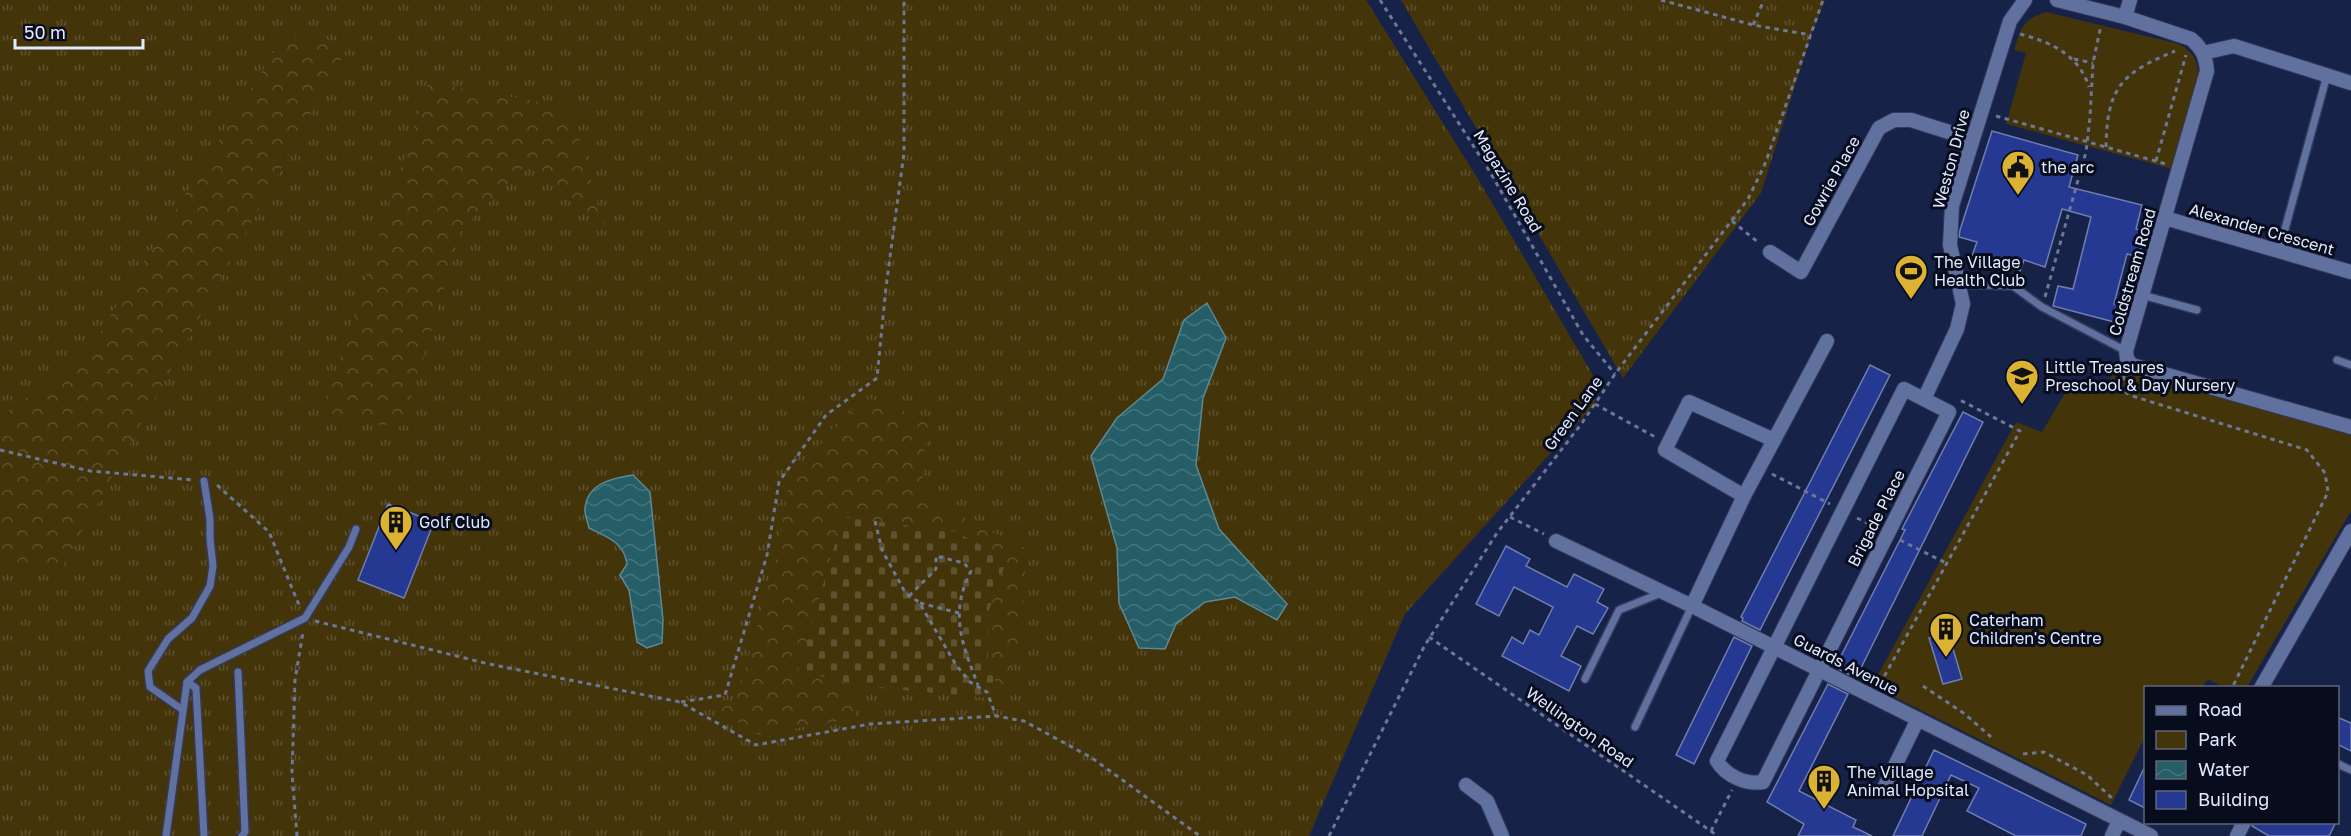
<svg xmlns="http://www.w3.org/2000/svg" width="2351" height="836" viewBox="0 0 2351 836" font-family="'Golos Text',sans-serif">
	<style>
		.grass { fill: url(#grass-tufts) }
		.forest { fill: url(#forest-crowns) }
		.cemetery { fill: url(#cemetery-stones) }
		.park { fill: #43340a }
		.water { fill: url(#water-waves); stroke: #5e8895; stroke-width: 1.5 }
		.building { fill: #263992; stroke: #6e7ead; stroke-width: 1.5 }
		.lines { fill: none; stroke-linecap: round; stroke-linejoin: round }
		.lane-casing { stroke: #353a5c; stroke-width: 10 }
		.street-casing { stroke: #353a5c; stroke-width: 16 }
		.path { stroke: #6d7796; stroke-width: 3; stroke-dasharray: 4.5 4.5; stroke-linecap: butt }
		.lane { stroke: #61719f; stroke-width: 7 }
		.street { stroke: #61719f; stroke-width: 14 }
		.labels { text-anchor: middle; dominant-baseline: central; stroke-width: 6; stroke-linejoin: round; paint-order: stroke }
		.street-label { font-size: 16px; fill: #e2eaff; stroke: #080d1e }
		.poi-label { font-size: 16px; fill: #e2eaff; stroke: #080d1e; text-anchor: start }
	</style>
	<defs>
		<pattern id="grass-tufts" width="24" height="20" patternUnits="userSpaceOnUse" patternTransform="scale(1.5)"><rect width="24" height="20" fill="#43340a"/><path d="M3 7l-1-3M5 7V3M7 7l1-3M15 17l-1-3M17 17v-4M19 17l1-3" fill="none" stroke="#5e522f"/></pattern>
		<pattern id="forest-crowns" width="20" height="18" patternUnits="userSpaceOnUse" patternTransform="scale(1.5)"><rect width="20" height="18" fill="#43340a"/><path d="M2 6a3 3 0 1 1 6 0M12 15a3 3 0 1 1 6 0" fill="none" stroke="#5e522f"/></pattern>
		<pattern id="cemetery-stones" width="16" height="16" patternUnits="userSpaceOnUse" patternTransform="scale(1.5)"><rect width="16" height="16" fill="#43340a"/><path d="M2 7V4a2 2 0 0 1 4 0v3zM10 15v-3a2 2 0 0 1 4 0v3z" fill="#5e522f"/></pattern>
		<pattern id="water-waves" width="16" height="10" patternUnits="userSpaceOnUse" patternTransform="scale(1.5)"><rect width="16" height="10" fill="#265e67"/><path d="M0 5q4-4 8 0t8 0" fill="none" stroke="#45757e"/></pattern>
	</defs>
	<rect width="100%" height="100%" fill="#172249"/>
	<g class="grass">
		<path d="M0,0H1366L1478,179L1594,377L1595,404L1405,614L1309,836H0Z"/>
		<path d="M1401,0H1825L1811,36L1761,193L1623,378Z"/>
	</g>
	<g class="forest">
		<path d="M285,34L350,43L61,570H0V416L83,360Z"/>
		<path d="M428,83L570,107L604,225L526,165L461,230L403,427L321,419Z"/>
		<path d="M869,398L930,421L922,464L924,498L1027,549L1021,638L1001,699L988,660L987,616L1007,559L956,532L902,526L799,671L858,686L855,718L759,735L714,708L736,702L778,552L788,488L835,425Z"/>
	</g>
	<path class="cemetery" d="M843,517L956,532L1007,559L987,616L988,660L1001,699L858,686L798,670Z"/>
	<g class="park">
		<path d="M2046,12L2179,44C2194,52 2199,62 2198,79L2172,169L2006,124L2026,53L2014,50C2022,26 2021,21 2046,12Z"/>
		<path d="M2116,369L2351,435V511L2247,687H2223L2208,679L2202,687L2146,688L2145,740L2143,741L2111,805L1872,686L2016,422L2042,432L2071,383L2100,393Z"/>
	</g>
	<g class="water">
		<path d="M1207,303L1226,338L1203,398L1196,465L1219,529L1287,604L1277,620L1235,597L1205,602L1176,624L1165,649L1139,648L1119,603L1117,548L1091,456L1117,418L1163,379L1184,320Z"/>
		<path d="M633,475L650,492L663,620L662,643L647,648L637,642L629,590L620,575L627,564C624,542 607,537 589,528C588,522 584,514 585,509C587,483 613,478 633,475Z"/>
	</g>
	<g class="building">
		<path d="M1992,131L2078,155L2069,187L2142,205L2136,229L2145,231L2139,257L2127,254L2114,304L2126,307L2122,324L2053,306L2058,286L2073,289L2091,217L2062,209L2045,267L2024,260L2020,271L1994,263L1969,264L1977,242L1959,237L1960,230Z"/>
		<path d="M1870,365L1890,375L1760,630L1742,621L1743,618L1741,617Z"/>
		<path d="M1963,412L1983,422L1856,678L1836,668V666L1905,530L1902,529Z"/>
		<path d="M388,504L434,522L404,598L358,580Z"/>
		<path d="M1506,546L1530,559L1526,566L1567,587L1574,574L1604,589L1597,602L1608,608L1593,634L1577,626L1561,656L1581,666L1569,691L1502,656L1512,637L1523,644L1530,630L1539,635L1553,607L1514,587L1499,616L1476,604Z"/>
		<path d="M1948,632L1962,679L1943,684L1929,638Z"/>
		<path d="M1734,637L1752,646L1694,764L1676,755Z"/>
		<path d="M1828,684L1848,694L1799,791L1856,820L1853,827L1872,836H1798L1804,824L1767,802Z"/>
		<path d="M2337,717L2351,723V751L2337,744Z"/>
		<path d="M1934,750L2086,824L2081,836H2016L1967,811L1979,788L1951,775L1922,836H1893Z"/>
		<path d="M2145,766V808L2129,800Z"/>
		<path d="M2253,822H2336L2329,836H2269L2252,826Z"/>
	</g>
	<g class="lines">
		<defs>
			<g id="lane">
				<path d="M2279,251L2327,75"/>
				<path d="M1959,284L2013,286L2042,307L2126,351"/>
				<path d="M2142,295L2197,310"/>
				<path d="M2337,360L2351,365"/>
				<path d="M238,672L245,832L242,836"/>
				<path d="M1585,679L1619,610L1661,593"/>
				<path d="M187,682L196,688L204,836"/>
				<path d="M183,710L150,687L148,671L168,639L192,618L210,586L213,566L210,539V519L204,481"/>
				<path d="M1635,727L1692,606"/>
				<path d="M2338,764L2351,770"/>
				<path d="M166,836L187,682L200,670L305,618L349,547L356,529"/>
			</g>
			<g id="street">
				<path d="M2057,0L2125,17L2191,39C2202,48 2206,57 2207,71L2126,351L2127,359L2132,365L2351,427"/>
				<path d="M2125,17L2130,0"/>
				<path d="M2203,53L2234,46L2351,83"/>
				<path d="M2165,218L2351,272"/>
				<path d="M1770,252L1801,272L1879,128L1894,120H1911L1971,139"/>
				<path d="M1904,389L1949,412L1763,782C1746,785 1726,776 1717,761Z"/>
				<path d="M1924,399L1957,329L1963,304L1950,245L1952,206L2010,21L2025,0"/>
				<path d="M1744,496L1665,450L1689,402L1774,440"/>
				<path d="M1556,541L1692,606L2151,836"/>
				<path d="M1692,606L1744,496L1827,341"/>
				<path d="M2261,688L2351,531"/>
				<path d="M1466,785L1487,801L1502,836"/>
				<path d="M1883,790L1918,719"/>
				<path d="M2112,836L2119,821"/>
				<path d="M2237,836L2244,822"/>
			</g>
		</defs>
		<use href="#lane" class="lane-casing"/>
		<use href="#street" class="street-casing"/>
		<g class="path">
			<path d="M1380,0L1490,172L1583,335L1615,374"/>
			<path d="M1661,0L1753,25L1811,35"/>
			<path d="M1753,25L1764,0"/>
			<path d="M2020,34C2051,42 2079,55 2089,87"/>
			<path d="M2074,59L2093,63"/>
			<path d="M1996,116L2166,164"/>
			<path d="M2106,147C2107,87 2122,73 2175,51"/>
			<path d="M2156,161L2186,55"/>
			<path d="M1732,221L1759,243"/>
			<path d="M2045,297L2086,152L2090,117L2093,63L2101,25"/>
			<path d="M2124,376L2121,388L2129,395L2307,450L2325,473L2328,492L2232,688"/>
			<path d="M1595,404L1657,438"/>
			<path d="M0,450L90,471L194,480"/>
			<path d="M1772,474L1830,504"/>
			<path d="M217,485L269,532L299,605"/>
			<path d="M1510,517L1544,534"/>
			<path d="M1857,518L1875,527"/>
			<path d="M875,521L882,550L906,594L919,602L956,665L970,682L987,692L996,716"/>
			<path d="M1900,540L1946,563"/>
			<path d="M909,596L936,569V556L964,563L971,571C949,613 962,644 978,685"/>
			<path d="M920,603L959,613"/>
			<path d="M315,621L489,664L680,702L756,745L870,724L996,716L1024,721L1092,758L1200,836"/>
			<path d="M1429,637L1718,836"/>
			<path d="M1880,684L2020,431L1960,400"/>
			<path d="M1923,686L1965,714L1991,737"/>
			<path d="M681,702L725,695L767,555L779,482L826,415L877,378L886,287L904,153V0"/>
			<path d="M2023,754L2044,752L2087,775L2114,800"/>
			<path d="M1711,831L1732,790"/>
			<path d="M297,836L292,773L295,680L303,632"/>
			<path d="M1329,836L1425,645L1497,533L1582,423L1615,374L1748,199L1765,164L1823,0"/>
		</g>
		<use href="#lane" class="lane"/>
		<use href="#street" class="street"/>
	</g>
	<defs>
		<symbol id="civic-pin" viewBox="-11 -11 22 30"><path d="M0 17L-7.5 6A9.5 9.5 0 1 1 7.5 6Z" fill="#dcb233" stroke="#080d1e"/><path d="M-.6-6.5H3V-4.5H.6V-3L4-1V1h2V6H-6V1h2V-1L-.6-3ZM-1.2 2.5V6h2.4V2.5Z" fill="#111"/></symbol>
		<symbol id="stadium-pin" viewBox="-11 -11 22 30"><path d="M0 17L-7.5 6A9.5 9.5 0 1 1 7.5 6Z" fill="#dcb233" stroke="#080d1e"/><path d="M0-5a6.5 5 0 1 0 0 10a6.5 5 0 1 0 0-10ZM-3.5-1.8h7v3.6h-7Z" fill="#111"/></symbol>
		<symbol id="school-pin" viewBox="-11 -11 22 30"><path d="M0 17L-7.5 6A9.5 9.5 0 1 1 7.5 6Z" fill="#dcb233" stroke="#080d1e"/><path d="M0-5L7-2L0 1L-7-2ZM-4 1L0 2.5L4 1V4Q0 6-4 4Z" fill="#111"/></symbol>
		<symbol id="building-pin" viewBox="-11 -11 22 30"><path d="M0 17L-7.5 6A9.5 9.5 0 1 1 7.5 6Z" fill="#dcb233" stroke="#080d1e"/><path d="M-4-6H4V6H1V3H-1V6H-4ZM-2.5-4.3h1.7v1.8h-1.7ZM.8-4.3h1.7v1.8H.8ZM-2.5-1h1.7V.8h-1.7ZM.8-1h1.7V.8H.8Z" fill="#111"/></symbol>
	</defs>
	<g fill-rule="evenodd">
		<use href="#civic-pin" x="1999" y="148" width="38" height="52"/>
		<use href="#stadium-pin" x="1892" y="252" width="38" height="52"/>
		<use href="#school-pin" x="2003" y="357" width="38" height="52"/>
		<use href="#building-pin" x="377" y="503" width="38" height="52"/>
		<use href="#building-pin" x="1927" y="610" width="38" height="52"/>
		<use href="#building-pin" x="1805" y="762" width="38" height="52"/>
	</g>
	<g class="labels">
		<g class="street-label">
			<text transform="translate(1951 159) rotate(-75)">Weston Drive</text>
			<text transform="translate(1508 181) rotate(59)">Magazine Road</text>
			<text transform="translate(1831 181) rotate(-61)">Gowrie Place</text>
			<text transform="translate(2262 229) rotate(16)">Alexander Crescent</text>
			<text transform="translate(2132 272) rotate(-74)">Coldstream Road</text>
			<text transform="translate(1573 413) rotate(-54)">Green Lane</text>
			<text transform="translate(1876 518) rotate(-63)">Brigade Place</text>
			<text transform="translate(1846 664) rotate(27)">Guards Avenue</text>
			<text transform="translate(1580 727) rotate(35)">Wellington Road</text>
		</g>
		<g class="poi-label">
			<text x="2041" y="167">the arc</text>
			<text x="1934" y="262">The Village<tspan x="1934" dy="18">Health Club</tspan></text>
			<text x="2045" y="367">Little Treasures<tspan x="2045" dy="18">Preschool &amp; Day Nursery</tspan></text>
			<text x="419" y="522">Golf Club</text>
			<text x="1969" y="620">Caterham<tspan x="1969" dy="18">Children's Centre</tspan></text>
			<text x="1847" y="772">The Village<tspan x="1847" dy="18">Animal Hopsital</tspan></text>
		</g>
	</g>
	<rect x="2144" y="686" width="195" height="138" fill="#080d1e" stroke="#5f6578" stroke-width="1.5"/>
	<rect x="2156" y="706" width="30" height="9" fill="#61719f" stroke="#5f6578" stroke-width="1.5"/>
	<text x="2198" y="716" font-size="18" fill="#e2eaff">Road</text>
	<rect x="2156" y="731" width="30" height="18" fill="#43340a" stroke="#5f6578" stroke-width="1.5"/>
	<text x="2198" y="746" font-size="18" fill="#e2eaff">Park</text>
	<rect x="2156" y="761" width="30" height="18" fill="url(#water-waves)" stroke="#5f6578" stroke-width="1.5"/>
	<text x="2198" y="776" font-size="18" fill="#e2eaff">Water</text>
	<rect x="2156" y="791" width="30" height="18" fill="#263992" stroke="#5f6578" stroke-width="1.5"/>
	<text x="2198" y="806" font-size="18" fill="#e2eaff">Building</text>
	<path d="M15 39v9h128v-9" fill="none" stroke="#e2eaff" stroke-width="3"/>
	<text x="24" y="39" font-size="18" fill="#e2eaff" stroke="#080d1e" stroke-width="4.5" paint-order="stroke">50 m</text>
</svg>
